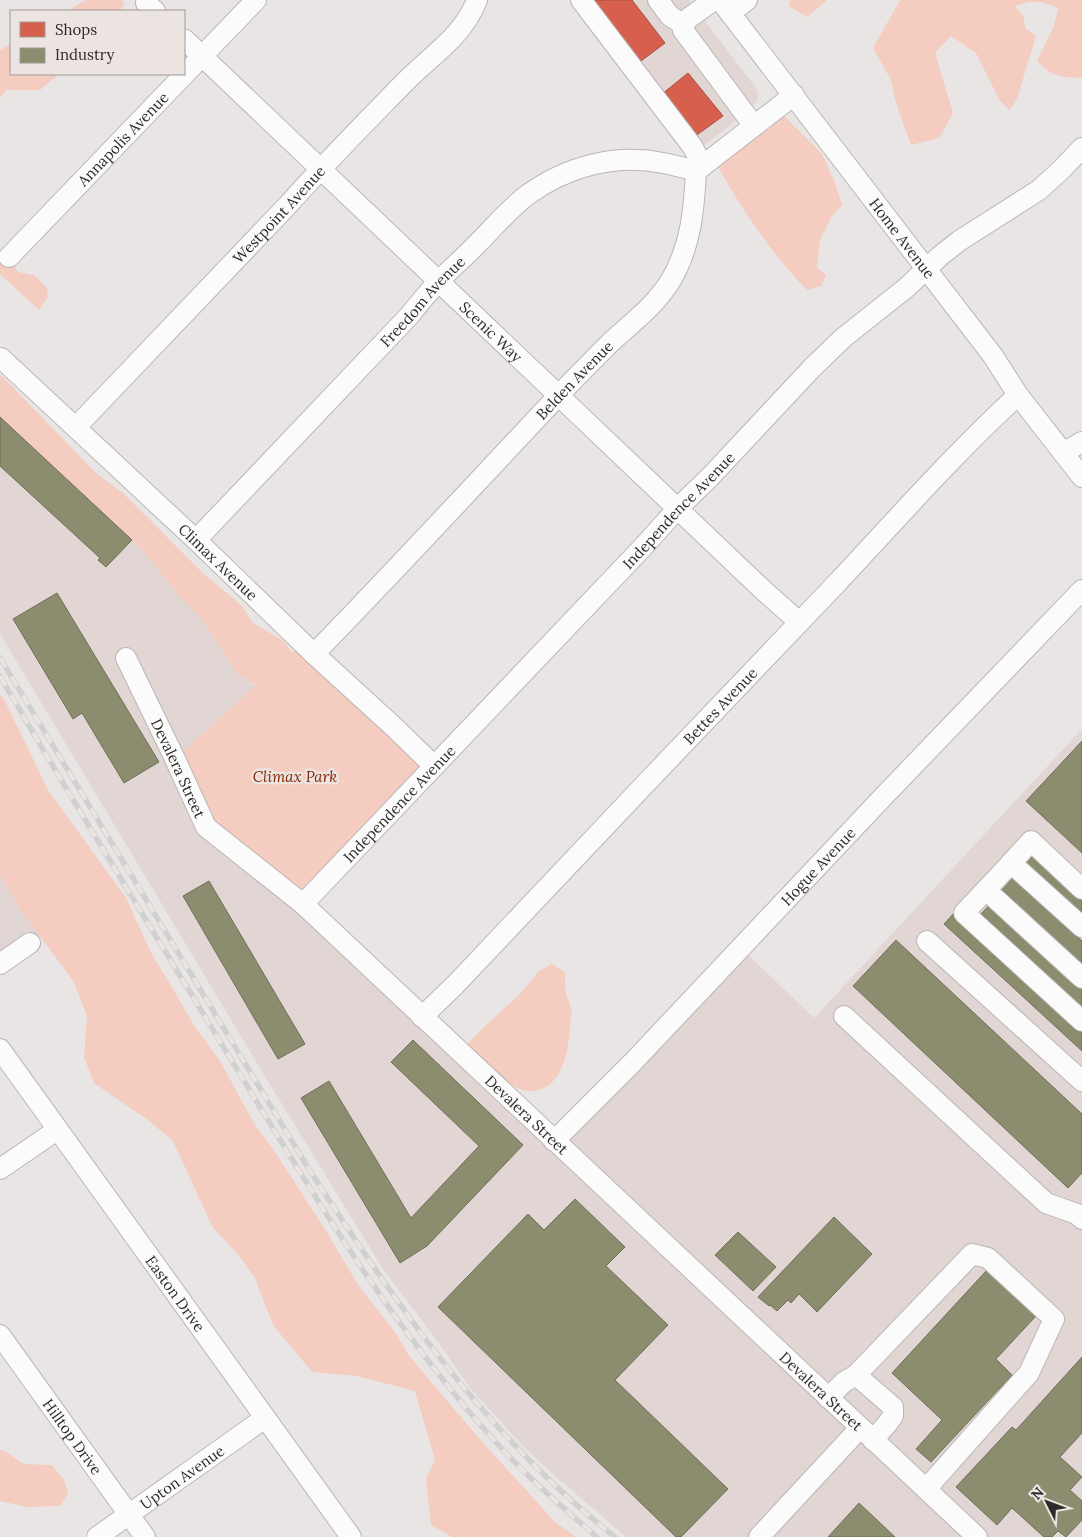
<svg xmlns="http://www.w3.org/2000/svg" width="1082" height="1537" viewBox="0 0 1082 1537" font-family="Lora,serif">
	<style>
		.built { fill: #e1d6d3 }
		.green { fill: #f4ccc0 }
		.shops { fill: #d6604d; stroke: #a35042 }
		.industry { fill: #8c8c6e; stroke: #706f59 }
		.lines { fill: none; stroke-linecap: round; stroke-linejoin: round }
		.minor-casing { stroke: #b9b6b5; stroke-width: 22 }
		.minor { stroke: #fcfbfb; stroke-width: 20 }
		.rail-casing { stroke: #d1d0d0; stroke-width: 5.5 }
		.rail { stroke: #ece4e1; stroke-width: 4; stroke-dasharray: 11; stroke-linecap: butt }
		.labels { text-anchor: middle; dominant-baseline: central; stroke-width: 5; stroke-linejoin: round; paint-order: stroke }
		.street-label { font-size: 15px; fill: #2d2a29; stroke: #ece4e1 }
		.park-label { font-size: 15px; font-style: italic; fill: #822705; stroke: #ece4e1 }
	</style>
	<rect width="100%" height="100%" fill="#e9e5e4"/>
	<g class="built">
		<path d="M579,0H689L756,88L758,95L757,101L751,109L702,147Z"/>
		<path d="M0,417L144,552L175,591L202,620L238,675L256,686L175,759L206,827L554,1141L740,947L814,1018L1082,729V1537H626L545,1467L521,1444L470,1388L436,1339L383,1269L269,1083L0,634Z"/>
		<path d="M0,875L19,908L40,936L0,964Z"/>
	</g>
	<g class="green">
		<path d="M86,0H122L124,5L120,11H67Z"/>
		<path d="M790,0H827L807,17L789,6Z"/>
		<path d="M900,0H1082V78C1061,77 1052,77 1037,61L1054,26L1058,8C1039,0 1034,0 1015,6L1023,16L1026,29L1036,36L1017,99L1010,110L1000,101L976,53L951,36L935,53L953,113L939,138L911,145L896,103L891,80L873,48Z"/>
		<path d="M11,44V74H59L40,90H6L0,98V50Z"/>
		<path d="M784,116L822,154L835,183L842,205L832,216L820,240L817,268L826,275L821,286L807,290C771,253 743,211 718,167L770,128Z"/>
		<path d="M0,249L9,257L18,272L34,275L47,288L48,297L39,310L0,274Z"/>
		<path d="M0,374L96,473L125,495L204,574L242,606L253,623L284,641L292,653L304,643L434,766L303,904L206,827L175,759L256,685L238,675L202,620L175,591L144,552L0,417Z"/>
		<path d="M0,694L5,701L48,790L126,898L152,955L169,982L193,1024L220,1061L255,1125L275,1152L328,1234L358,1285L395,1332L410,1357L484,1444L555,1522L576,1537H452L431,1525L426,1479L435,1460L415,1391L357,1376L312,1372L273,1325L255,1278L236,1252L213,1228L173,1141L148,1120L94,1083L84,1057L87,1016L74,982L19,908L0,875Z"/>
		<path d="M552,964L565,972C565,979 565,987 566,995C568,999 570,1004 571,1009C572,1014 571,1020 570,1025C569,1048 563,1091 531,1091C509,1091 480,1061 464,1047L484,1027L521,993L539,971Z"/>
		<path d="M0,1450H3L24,1464L52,1465L64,1480L68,1494L60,1506L27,1507L0,1501Z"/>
	</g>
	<g class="shops">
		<path d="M588,0H632L665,43L637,64Z"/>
		<path d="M688,73L723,116L694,137L662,94Z"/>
	</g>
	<g class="industry">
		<path d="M0,417L132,540L106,567L98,560L100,558L0,466Z"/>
		<path d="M57,593L159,762L124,783L82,713L73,719L13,619Z"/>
		<path d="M1082,741V853L1026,801Z"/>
		<path d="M1034,855L1082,899V920L1024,866Z"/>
		<path d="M1014,877L1082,941V964L1002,890Z"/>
		<path d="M209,881L305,1044L278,1059L183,896Z"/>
		<path d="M992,902L1082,985V1007L981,914Z"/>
		<path d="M955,912L1082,1029V1051L944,924Z"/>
		<path d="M896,940L1082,1114V1173L1068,1188L853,986Z"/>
		<path d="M413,1040L523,1145L427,1246L400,1263L301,1098L329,1081L411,1218L479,1146L391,1062Z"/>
		<path d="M575,1199L625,1247L606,1266L668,1325L615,1380L728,1489L681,1537H676L438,1307L528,1214L544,1230Z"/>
		<path d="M834,1217L872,1254L817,1312L799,1294L791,1303L788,1300L777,1311L770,1305L769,1306L758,1297Z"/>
		<path d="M738,1232L776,1267L753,1291L715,1255Z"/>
		<path d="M987,1270L1036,1316L996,1359L1012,1375L931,1462L916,1449L942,1420L892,1373Z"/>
		<path d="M1082,1357V1433L1060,1457L1082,1477L1070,1490L1082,1501V1520L1066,1537L1058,1531L1052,1537H1044L1012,1508L997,1525L956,1487L1012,1427L1016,1430Z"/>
		<path d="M859,1503L895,1537H828Z"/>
	</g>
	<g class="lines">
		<defs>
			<g id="minor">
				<path d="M581,0L692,146L703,166"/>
				<path d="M658,0L670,16L684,25"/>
				<path d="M714,0L686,20L683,30L754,126"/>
				<path id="s1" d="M720,0L993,356L1018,395L1082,477"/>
				<path d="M146,3L155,11"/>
				<path d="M730,13L747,0"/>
				<path id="s2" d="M184,39L763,590L799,622"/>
				<path id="s3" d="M9,257L256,0"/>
				<path id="s4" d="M1,358L196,540L314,654L394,727L434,766"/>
				<path id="s5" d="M76,427L288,205C325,163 365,123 404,83C431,55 462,38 477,0"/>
				<path d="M1063,453L1082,442"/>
				<path id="s6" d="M196,540L409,316C419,304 428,292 439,281C451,268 465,257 477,244C493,228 508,210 526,196C565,167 615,153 663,163C674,165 685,168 696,171"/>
				<path id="s7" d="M314,654C397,569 477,482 558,396C575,378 593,360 611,342C633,322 655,306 671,280C691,246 694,210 696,171L794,95"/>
				<path id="s8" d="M126,658L175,759L206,827L303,904L977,1537"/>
				<path d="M1011,863L1031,841L1082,889"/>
				<path d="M986,890L1082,978"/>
				<path id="s9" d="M303,904L643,547L678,508L710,477L812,368L843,338L906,288L940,256L959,241L1039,190L1062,169L1082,148"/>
				<path d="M1082,927L1011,863L964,913L1082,1021"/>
				<path d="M927,941L1082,1081"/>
				<path d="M0,964L30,943"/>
				<path d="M844,1016L1046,1203L1077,1214L1082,1219"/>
				<path id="s10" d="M422,1017L455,985C582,851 708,717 836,584C896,520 954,454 1018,395"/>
				<path id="s11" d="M0,1049L351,1537"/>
				<path id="s12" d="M554,1141L633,1062L883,797L1082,590"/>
				<path d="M0,1169L57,1130"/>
				<path id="s13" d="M0,1335L145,1537"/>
				<path d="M856,1375L972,1254L988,1258L1054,1319L1029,1373L926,1489"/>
				<path d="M828,1398L844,1382L856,1375L893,1407V1416L887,1424L873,1440"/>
				<path id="s14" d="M97,1537L265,1418"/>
				<path d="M759,1537L860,1428"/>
			</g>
		</defs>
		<use href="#minor" class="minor-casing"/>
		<use href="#minor" class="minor"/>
		<defs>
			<g id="rail">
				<path d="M0,658L307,1166C394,1302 486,1436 615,1537"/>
				<path d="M0,676C71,799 147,921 221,1043C307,1184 391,1329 504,1451C533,1482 565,1510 597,1537"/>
			</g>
		</defs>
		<use href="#rail" class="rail-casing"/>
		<use href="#rail" class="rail"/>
	</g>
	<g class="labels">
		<g class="street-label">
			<text stroke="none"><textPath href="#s3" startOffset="164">Annapolis Avenue</textPath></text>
			<text stroke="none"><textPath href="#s5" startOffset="294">Westpoint Avenue</textPath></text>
			<text stroke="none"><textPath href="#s1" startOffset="300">Home Avenue</textPath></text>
			<text stroke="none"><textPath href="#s6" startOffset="329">Freedom Avenue</textPath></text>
			<text stroke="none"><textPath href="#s2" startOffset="424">Scenic Way</textPath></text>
			<text stroke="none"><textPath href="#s7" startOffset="378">Belden Avenue</textPath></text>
			<text stroke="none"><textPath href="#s9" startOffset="544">Independence Avenue</textPath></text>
			<text stroke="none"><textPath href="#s4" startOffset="298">Climax Avenue</textPath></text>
			<text stroke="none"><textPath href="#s10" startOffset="431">Bettes Avenue</textPath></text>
			<text stroke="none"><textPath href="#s8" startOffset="122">Devalera Street</textPath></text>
			<text stroke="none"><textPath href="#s9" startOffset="139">Independence Avenue</textPath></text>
			<text stroke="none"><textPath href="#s12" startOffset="381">Hogue Avenue</textPath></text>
			<text stroke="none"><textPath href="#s8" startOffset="618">Devalera Street</textPath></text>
			<text stroke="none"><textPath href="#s11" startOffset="301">Easton Drive</textPath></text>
			<text stroke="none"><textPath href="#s8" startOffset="1022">Devalera Street</textPath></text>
			<text stroke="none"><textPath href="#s13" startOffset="125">Hilltop Drive</textPath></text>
			<text stroke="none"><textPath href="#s14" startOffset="104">Upton Avenue</textPath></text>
		</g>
		<g class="park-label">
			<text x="295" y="776">Climax Park</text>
		</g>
	</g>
	<rect x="10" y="10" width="175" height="65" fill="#ece4e1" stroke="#a09a97"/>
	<rect x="20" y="22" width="25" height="15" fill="#d6604d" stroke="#a09a97"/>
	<text x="55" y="35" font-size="15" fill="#2d2a29">Shops</text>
	<rect x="20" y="48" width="25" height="15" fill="#8c8c6e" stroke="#a09a97"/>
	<text x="55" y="60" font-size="15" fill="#2d2a29">Industry</text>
	<g transform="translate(1047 1502) rotate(312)" stroke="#ece4e1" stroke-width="4" paint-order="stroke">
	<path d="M0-4L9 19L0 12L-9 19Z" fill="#2d2a29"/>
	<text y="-8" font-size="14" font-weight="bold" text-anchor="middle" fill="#2d2a29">N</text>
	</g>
</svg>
